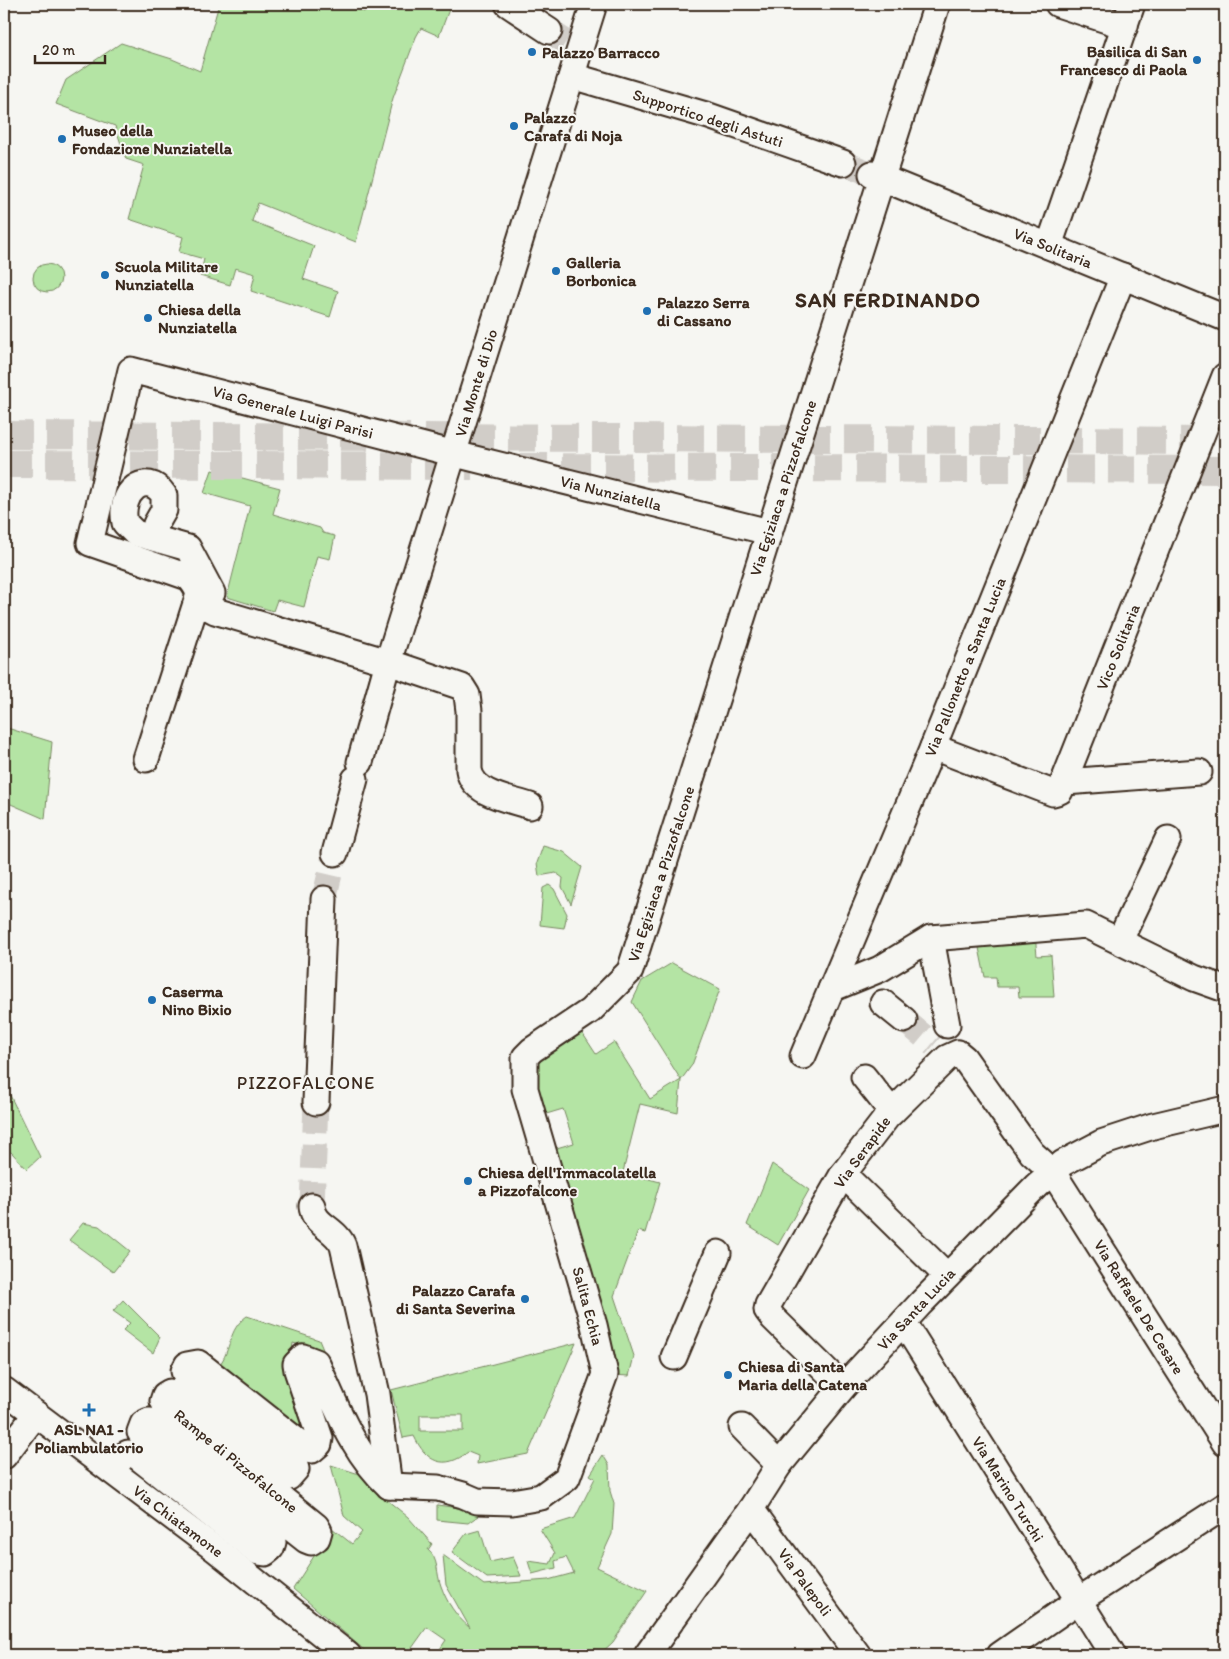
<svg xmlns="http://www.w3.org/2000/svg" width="1229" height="1659" viewBox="0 0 1229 1659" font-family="Itim,sans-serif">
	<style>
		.green { fill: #b4e4a4; stroke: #788761; fill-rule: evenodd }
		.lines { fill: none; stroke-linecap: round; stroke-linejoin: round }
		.minor-tunnel { stroke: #d1cdc8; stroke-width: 25; stroke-dasharray: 25 12; stroke-linecap: butt }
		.major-tunnel { stroke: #d1cdc8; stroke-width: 28; stroke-dasharray: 28 14; stroke-linecap: butt }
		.minor-casing { stroke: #3b2a1e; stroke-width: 29 }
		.minor { stroke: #f6f6f2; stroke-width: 25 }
		.poi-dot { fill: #1f6fb2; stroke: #f6f6f2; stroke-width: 2 }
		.labels { text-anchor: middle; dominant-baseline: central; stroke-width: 4; stroke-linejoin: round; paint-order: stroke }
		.poi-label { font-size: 16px; font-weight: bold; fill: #3b2a1e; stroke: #f6f6f2; text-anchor: start }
		.street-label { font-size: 16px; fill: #3b2a1e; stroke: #f6f6f2 }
		.neighbourhood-label { font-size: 18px; letter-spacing: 1px; fill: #3b2a1e; stroke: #f6f6f2 }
		.district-label { font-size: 21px; font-weight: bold; letter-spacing: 1px; fill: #3b2a1e; stroke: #f6f6f2 }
	</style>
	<rect width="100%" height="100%" fill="#f6f6f2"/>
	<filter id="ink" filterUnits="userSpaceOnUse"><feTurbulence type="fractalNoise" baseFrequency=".02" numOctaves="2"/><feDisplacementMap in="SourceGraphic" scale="10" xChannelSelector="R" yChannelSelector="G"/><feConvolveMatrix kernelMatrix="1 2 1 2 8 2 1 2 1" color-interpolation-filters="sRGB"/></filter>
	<g filter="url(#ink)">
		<g class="green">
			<path d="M219,4H348L364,12L370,4H451L439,36L421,28L416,37L393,98L356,242L258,203L252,221L314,246L303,279L338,291L330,317L251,291L255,274L235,268L230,285L200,276L204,259L179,252L183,237L129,219L144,165L126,159L115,126L56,104L66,80L121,43L172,59L200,71Z"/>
			<circle cx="47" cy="278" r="14"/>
			<path d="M212,470L280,488L273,514L320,528L323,533L335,536L330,559L317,556L304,607L277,600L273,611L227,597L250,506L204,493Z"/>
			<path d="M4,727L52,742L45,819L4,801Z"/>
			<path d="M543,846L564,852L582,867L571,904L562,887L563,878L556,873L539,876L537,863Z"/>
			<path d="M549,885L554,889L567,914L564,928L540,925L543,888Z"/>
			<path d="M1035,934L1037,956L1051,955L1054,997H1019L1018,987H997L996,977H985L977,938Z"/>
			<path d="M672,963L720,989L692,1065L681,1080L678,1113L640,1104L623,1172L660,1182L645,1233L638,1231L614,1296L634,1356L629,1376L612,1375L553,1149L574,1143L563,1109L543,1115L528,1061L581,1031L596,1054L614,1042L650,1099L681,1080L632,1002L642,981Z"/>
			<path d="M4,1083L40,1157L27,1169L11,1152H4Z"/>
			<path d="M772,1164L809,1190L778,1245L747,1225Z"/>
			<path d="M83,1223L99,1226L130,1251L113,1272L69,1240Z"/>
			<path d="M123,1300L160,1337L153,1353L123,1330L130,1323L113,1311Z"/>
			<path d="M247,1316L319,1340L324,1352L293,1343L289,1374L308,1438L218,1367C233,1348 227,1330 247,1316Z"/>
			<path d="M576,1343L528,1454L477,1464L478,1456L468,1452C444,1471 426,1462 414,1436L403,1438L391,1390ZM420,1415H463V1431H420Z"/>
			<path d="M603,1455L609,1465L610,1491L614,1504L612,1534L597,1567L647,1591L613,1642L599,1655H436L446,1640L427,1627L407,1655H370L293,1589L332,1528L352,1544L362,1532L344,1516L331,1465L356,1473L368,1474L382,1496L408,1517L432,1544L428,1550C439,1559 436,1573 441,1586C447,1603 456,1616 470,1628L446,1585L443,1555L484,1585L548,1580L574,1573L566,1557L555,1561L556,1568L532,1574L528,1561L550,1564L555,1553L540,1529L575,1518L595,1478L590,1475Z"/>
			<path d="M437,1505L474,1510L478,1516L468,1523L437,1520Z"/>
			<path d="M480,1530L490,1562L513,1557L521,1576L487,1578L452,1552L466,1534Z"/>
		</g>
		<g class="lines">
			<g class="minor-tunnel">
				<path d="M549,31L566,42"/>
				<path d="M843,163L872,174"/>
				<path d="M324,899L335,853"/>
				<path d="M904,1020L934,1045"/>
				<path d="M312,1206L316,1102"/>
			</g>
			<g class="major-tunnel">
				<path d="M4,435L1225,441"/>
				<path d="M4,464L472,466"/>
				<path d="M520,467L1225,470"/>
			</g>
			<defs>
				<g id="minor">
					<path d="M508,4L549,31"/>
					<path d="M1058,4L1125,26"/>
					<path d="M572,76L709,116L843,163"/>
					<path d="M872,174L1225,318"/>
					<path d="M1049,246L1132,4"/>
					<path d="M156,524L164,510V495C146,469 118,492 125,523L135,533L188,548L212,593"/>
					<path d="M933,747L1053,793L1060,791L1225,376"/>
					<path d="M146,759L199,594"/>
					<path d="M360,762L388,662L594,4"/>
					<path d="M1065,782L1199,772"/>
					<path d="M530,806C510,799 473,795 469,770V711L467,695L462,687L388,662L215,611C199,604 200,586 188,577L90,543L131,370L467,457L769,532"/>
					<path d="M335,853L355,779"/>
					<path d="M931,938L947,1025"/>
					<path d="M1120,940L1168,839"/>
					<path d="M831,989L880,969L931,938L1086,925L1194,978L1225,989"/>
					<path d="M883,1003L904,1020"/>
					<path d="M803,1056L933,747L1123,276"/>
					<path d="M864,1077L892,1112"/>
					<path d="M316,1102L324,899"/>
					<path d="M843,1174L947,1276"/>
					<path d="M312,1206C313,1225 337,1229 343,1246L377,1394L389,1486"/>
					<path d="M904,1323L1113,1655"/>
					<path d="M674,1357L718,1253"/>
					<path d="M843,1387L773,1318L767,1310L768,1305L843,1174L887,1117L947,1058L958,1053L964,1058L1018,1134L1032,1153L1052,1171L1225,1443"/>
					<path d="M4,1390L215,1549L348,1655"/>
					<path d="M742,1427L779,1465"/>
					<path d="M4,1456L36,1414"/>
					<path d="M112,1471L123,1456L128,1453L134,1454L258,1552L265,1553L271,1548L273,1542L270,1536L144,1438L140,1432L143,1424L149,1421L157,1422L306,1540L311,1542L317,1538L319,1531L316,1526L167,1406L163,1401L165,1395L170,1392L177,1394L284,1476L289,1477L296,1469L294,1463L186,1377L184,1371L187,1365L198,1363L307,1449L312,1450L319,1444L320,1438L297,1370L296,1364L303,1357L316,1362C337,1407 352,1452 389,1486L438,1488L463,1495L477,1501L512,1502L541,1497L567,1478L605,1374L594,1325L525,1089V1057L532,1050L590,1011L630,971L937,4"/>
					<path d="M751,1509L858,1655"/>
					<path d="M647,1655L751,1509L779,1465L843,1387L921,1303L1037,1185L1063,1163L1101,1143L1153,1126L1225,1109"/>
					<path d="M1000,1655L1079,1600L1225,1506"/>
				</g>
			</defs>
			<use href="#minor" class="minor-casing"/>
			<use href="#minor" class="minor"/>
		</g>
	</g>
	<g class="poi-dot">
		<circle cx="532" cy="52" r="5"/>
		<circle cx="1197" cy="60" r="5"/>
		<circle cx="514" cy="126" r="5"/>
		<circle cx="62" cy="139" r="5"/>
		<circle cx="556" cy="271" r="5"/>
		<circle cx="105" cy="275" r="5"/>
		<circle cx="647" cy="311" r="5"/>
		<circle cx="148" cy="318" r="5"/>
		<circle cx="152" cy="1000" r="5"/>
		<circle cx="468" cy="1181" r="5"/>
		<circle cx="525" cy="1299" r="5"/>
		<circle cx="728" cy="1375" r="5"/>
		<path d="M86.5 1402.5h5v5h5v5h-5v5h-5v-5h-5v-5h5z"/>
	</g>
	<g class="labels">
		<g class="poi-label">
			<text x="1187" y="51" text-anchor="end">Basilica di San<tspan x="1187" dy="18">Francesco di Paola</tspan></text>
			<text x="542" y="52">Palazzo Barracco</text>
			<text x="524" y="117">Palazzo<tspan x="524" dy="18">Carafa di Noja</tspan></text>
			<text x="72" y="130">Museo della<tspan x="72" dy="18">Fondazione Nunziatella</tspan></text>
			<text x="566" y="262">Galleria<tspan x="566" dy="18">Borbonica</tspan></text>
			<text x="115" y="266">Scuola Militare<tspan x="115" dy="18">Nunziatella</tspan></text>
			<text x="657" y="302">Palazzo Serra<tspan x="657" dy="18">di Cassano</tspan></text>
			<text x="158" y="309">Chiesa della<tspan x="158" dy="18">Nunziatella</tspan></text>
			<text x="162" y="991">Caserma<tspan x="162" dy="18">Nino Bixio</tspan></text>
			<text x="478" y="1172">Chiesa dell'Immacolatella<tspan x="478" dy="18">a Pizzofalcone</tspan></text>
			<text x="515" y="1290" text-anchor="end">Palazzo Carafa<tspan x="515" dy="18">di Santa Severina</tspan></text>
			<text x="738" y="1366">Chiesa di Santa<tspan x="738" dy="18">Maria della Catena</tspan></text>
			<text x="89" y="1429" text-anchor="middle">ASL NA1 -<tspan x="89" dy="18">Poliambulatorio</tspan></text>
		</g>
		<g class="street-label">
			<text transform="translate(708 118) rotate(18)">Supportico degli Astuti</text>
			<text transform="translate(1053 248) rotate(22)">Via Solitaria</text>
			<text transform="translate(476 383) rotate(-73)">Via Monte di Dio</text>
			<text transform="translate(293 412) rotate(15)">Via Generale Luigi Parisi</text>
			<text transform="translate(783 488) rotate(-72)">Via Egiziaca a Pizzofalcone</text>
			<text transform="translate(611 493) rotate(14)">Via Nunziatella</text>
			<text transform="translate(1118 647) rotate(-68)">Vico Solitaria</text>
			<text transform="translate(965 667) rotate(-68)">Via Pallonetto a Santa Lucia</text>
			<text transform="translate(661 874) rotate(-72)">Via Egiziaca a Pizzofalcone</text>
			<text transform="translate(862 1152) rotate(-54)">Via Serapide</text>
			<text transform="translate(588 1306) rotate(75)">Salita Echia</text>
			<text transform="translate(1139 1307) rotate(58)">Via Raffaele De Cesare</text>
			<text transform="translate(916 1309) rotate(-47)">Via Santa Lucia</text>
			<text transform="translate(236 1461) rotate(39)">Rampe di Pizzofalcone</text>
			<text transform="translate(1008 1489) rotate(58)">Via Marino Turchi</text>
			<text transform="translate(178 1521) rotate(37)">Via Chiatamone</text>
			<text transform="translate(805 1582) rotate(54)">Via Palepoli</text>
		</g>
		<g class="neighbourhood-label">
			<text x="306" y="1083">PIZZOFALCONE</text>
		</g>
		<g class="district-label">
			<text x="888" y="299">SAN FERDINANDO</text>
		</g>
	</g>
	<rect width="1229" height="1659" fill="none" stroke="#f6f6f2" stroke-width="20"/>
	<rect x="10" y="10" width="1209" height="1639" fill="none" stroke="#3b2a1e" stroke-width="2" filter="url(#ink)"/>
	<path d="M35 55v8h70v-8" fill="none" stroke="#3b2a1e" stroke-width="2.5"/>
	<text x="42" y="55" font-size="15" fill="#3b2a1e" stroke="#f6f6f2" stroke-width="4" paint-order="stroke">20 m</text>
</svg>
